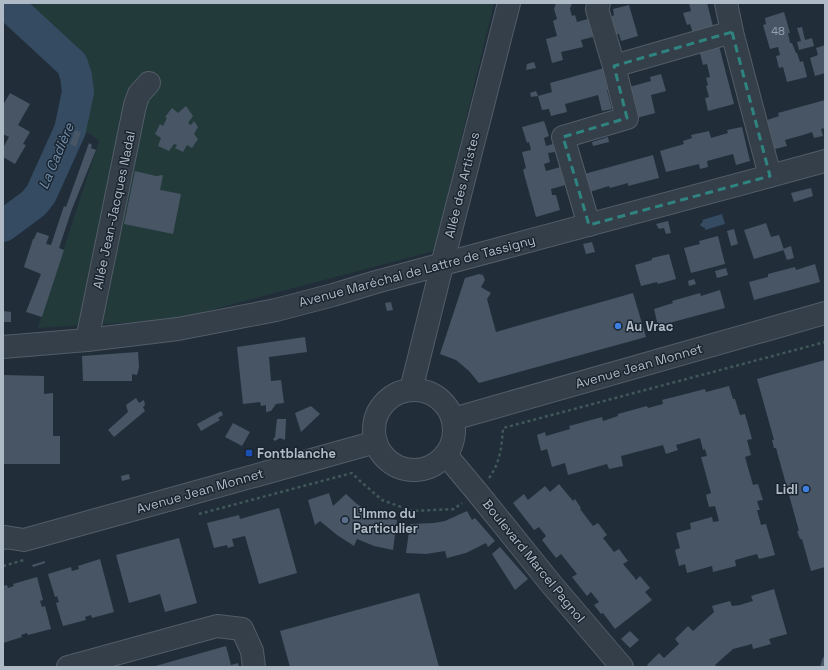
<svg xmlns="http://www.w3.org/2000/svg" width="828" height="670" viewBox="0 0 828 670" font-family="'Space Grotesk',sans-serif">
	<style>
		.green { fill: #233a3b }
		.water { fill: #344b62 }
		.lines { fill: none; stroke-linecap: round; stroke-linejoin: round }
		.river { stroke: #344b62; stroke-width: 32 }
		.building { fill: #475564 }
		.minor-casing { stroke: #525d68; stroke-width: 24 }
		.path { stroke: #415758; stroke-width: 2.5; stroke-dasharray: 3 3; stroke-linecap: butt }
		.minor { stroke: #353f4a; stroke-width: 22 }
		.marked { fill: none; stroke: #2f8480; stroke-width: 3; stroke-dasharray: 8 5; stroke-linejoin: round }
		.shop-dot { fill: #3f7fe0; stroke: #1a242f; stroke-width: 1.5 }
		.transit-dot { fill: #1a4fb4; stroke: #1a242f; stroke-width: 1.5 }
		.service-dot { fill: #5c6f8a; stroke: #1a242f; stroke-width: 1.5 }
		.labels { text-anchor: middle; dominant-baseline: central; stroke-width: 3; stroke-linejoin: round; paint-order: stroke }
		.number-label { font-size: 11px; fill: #95a1ae }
		.street-label { font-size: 13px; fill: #afbac7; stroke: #1a242f }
		.poi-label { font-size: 13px; font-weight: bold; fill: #afbac7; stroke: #1a242f; text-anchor: start }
		.water-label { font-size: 14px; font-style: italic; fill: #6f8eab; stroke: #1a242f }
	</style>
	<rect width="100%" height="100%" fill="#212e3a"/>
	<path class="green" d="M10,3H494L434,251L192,315L152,321L38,328L99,141L92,135L74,126C77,115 82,104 82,92C81,82 77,71 73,62Z"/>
	<path class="water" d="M722,214L725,224L705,230V228L701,226L700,225L703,221L702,220Z"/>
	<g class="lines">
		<path class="river" d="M3,226L34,203L41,194L70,130L78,92L76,76L72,64L6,3"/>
	</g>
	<g class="building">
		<path d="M556,3H572L570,9L572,16L575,15L577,22L595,17L600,35L581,40L583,47L561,52L563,60L552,63L546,39L557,36L553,21L557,19L554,9Z"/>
		<path d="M689,3H707L714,30L694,36L690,24L687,25L683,13L691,11Z"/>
		<path d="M629,5L638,36L621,41L619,34L615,35L611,17L614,15L613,9Z"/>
		<path d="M784,12L790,33H788L790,43H792L796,53H797L800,62L803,61L807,77L787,82L783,67L779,68L776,56L780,55L778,47L770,49L763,25L766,24L765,18Z"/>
		<path d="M802,27L805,40L812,38L814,46L799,50L797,42L801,41L797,28Z"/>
		<path d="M825,45V73L815,76L810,58L818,55L816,48Z"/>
		<path d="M698,46H719L734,104L708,111L705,98L709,97L706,86L708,85L706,78L710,77L707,64L703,65Z"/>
		<path d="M534,62L536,68L526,70L527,64Z"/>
		<path d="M608,67L614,88L607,90L612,109L602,111L598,95L565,104L567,112L551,116L549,109L542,110L538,96L552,92L550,83Z"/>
		<path d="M661,74L666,91L651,95L655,113L637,118L629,87L651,81L650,77Z"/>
		<path d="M536,91L538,96L531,97L530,93Z"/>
		<path d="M10,93L30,104L18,125L30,132L23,144L26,145L15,164L3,157V148L9,137L3,134V105Z"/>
		<path d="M825,100V128L821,129L823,136L814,138L812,132L803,135L785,140L787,146L771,150L764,121L779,116L778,113Z"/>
		<path d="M186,106L193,116L188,123L191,125L194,121L198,127L194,134L198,139L192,148L187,145L183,152L175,148L177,145L174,144L169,151L158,146L161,138L155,134L160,124L163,126L167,118L165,117L172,108L178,113Z"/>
		<path d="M544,121L549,136L544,138L546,146L553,144L555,152L548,153L550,162L544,164L546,171L564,166L569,184L551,189L552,195H556L560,210L536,217L523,170L526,168L522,152L531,150L529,142L527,143L522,127Z"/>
		<path d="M742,127L750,161L736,165L733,154L707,161L708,167L700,169L699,164L666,172L660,151L684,144L683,141L692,138L691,135L709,131L711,138L728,133L727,130Z"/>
		<path d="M75,130L81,132L76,147L70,144Z"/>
		<path d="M608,137L609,142L593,146L592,142Z"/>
		<path d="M89,143L92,145L91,148L96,150L72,209L59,248L64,250L42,317L26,312L41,274L24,267L33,239H34L37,232L49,236L46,244L51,245L64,206L66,207Z"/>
		<path d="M653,155L659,178L628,186V183L610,188L609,186L586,193L581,175Z"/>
		<path d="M135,171L156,176L163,175L160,190L181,194L173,234L124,224Z"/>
		<path d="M811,188L813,196L794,202L791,193Z"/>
		<path d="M668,221L671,233L666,234L664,228L659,229L656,224Z"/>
		<path d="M766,223L771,237L779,235L784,250L754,259L744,230Z"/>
		<path d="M734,229L738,244L731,246L727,231Z"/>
		<path d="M718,236L725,264L691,273L684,248L700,244L699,241Z"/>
		<path d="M592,242L595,252L586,254L583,244Z"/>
		<path d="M791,246L794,258L787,260L783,249Z"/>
		<path d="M669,254L676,279L658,284L657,282L641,286L635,265L652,260V258Z"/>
		<path d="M815,264L820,282L754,300L749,282L768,277V274L795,267L796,270Z"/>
		<path d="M726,268L728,275L717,278L715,271Z"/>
		<path d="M479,274L483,275L485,280L481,287L491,293L487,299L496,332L633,293L646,337L479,383L469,371L456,360L440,354L465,278Z"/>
		<path d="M694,279L696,284L689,286L688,281Z"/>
		<path d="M720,290L725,308L658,326L654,309L673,303L672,301L700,293L701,296Z"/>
		<path d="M391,302L393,310L387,311L385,303Z"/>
		<path d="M3,311L11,312V322H3Z"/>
		<path d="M305,337L307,352L269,357L271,381L281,380L284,403L276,404L271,411L266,412V405L261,406L260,402L243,404L237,347Z"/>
		<path d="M138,352L139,367L137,375L132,374V381H83L82,356Z"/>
		<path d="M825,360V567L811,571L802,539H800L797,531H799L776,448H774L772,440H774L757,379Z"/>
		<path d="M3,375L44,376V394L53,393V436H60V464H3Z"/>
		<path d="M729,386L733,399H735L740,415L745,414L752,439L747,440L751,455L745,457L753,485L758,484L763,500L757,501L760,510H757L761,525L766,524L775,555L759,559L757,554L735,560L736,566L713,572L712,566L687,573L685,564L679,566L675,550L680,548L676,533L691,529L690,523L712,517L713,522L719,521L715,506L709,507L706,495L711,493L701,457L707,456L705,449L703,450L700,438L676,445L678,450L666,454L663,445L621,456L623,466L609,469L607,464L568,475L565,463L552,467L547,449L541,451L537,435L545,432L546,436L570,429L569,426L602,417L603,421L618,416V414L647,406L648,408L663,404L662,400L705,389L706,392Z"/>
		<path d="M136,398L139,403L144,400L145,405L143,407L145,411L114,437L108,430L128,412L126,405Z"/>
		<path d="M311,406L320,414L301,432L295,413Z"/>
		<path d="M221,411L223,415L218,418L220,420L201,431L197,424Z"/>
		<path d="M277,419H286L285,440L280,438L275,441L273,439L275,437Z"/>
		<path d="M233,423L250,432L242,446L225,437Z"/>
		<path d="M129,474L130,479L122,481L121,476Z"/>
		<path d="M559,484L573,501L575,499L581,508L580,509L593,526L598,523L607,535L603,538L614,552L619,549L628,561L623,564L634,577L636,580L640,576L650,588L645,592L652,600L615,629L603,613L601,614L594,605L599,602L591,592L587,596L572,577L577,574L561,554L556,558L542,540L546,536L539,527L534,530L513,503L524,494L528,500L545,486L550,492Z"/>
		<path d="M329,493L333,506L346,494L357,504L369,511L383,517L397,520L393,550L374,546L357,539L354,546L337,535L320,521L315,525L308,500Z"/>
		<path d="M279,508L297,573L259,584L245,536L232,539L234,546L228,548L227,545L214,548L207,523L239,515L240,519Z"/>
		<path d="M467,511L472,520L475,518L495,541L488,547L486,543L466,553L447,558L445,551L426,554L406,553L410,524L434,523L445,521Z"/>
		<path d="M179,538L197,603L165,612L160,594L129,603L116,555Z"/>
		<path d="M500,547L528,579L515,590L492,554Z"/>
		<path d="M100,559L114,612L92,618L91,615L85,617L86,620L63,626L56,603L59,602L57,596L55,597L48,574L71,567L72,571L79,569L78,566Z"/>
		<path d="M45,561V563L33,567L32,565Z"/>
		<path d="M37,577L43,600L40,601L42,607L45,606L51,629L28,635L27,633L21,635L22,637L3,643V586L7,585L8,588L14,586L13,584Z"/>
		<path d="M774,589L787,634L769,639L771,644L753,649L752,644L733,649L715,665L717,667H649L647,665L659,653L664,658L679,644L675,639L688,626L693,631L714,612L712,606L730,601L732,606L740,605L753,601L751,596Z"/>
		<path d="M419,593L439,667H290L280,631Z"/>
		<path d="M630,631L639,640L630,648L621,639Z"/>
		<path d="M226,646L231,665L238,663L239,667H152Z"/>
		<path d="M823,657L825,658V667H820Z"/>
	</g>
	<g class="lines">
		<defs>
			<g id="minor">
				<path d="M726,3L732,32L770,176"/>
				<path d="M614,66L732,32"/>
				<path d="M589,225L563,137L627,118L614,66L597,9L599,3"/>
				<path d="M87,340L135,105L139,94L149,83"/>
				<path d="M3,347L87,340L178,329L276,310L333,295L376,282L770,176L825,161"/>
				<path d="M411,390L442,265L509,3"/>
				<circle cx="414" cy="430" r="40"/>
				<path d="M453,419L825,313"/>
				<path d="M446,455L477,492L552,585L622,667"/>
				<path d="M3,538L5,537L24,540L376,442"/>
				<path d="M68,667L217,626L242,629L252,651L254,667"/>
			</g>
		</defs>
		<use href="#minor" class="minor-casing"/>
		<g class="path">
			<path d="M489,478C500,463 502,446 503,428L825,342"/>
			<path d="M199,514L352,473L359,480L382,500L412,511L454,509L462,503"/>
			<path d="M3,566L24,560"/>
		</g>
		<use href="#minor" class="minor"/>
	</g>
	<path class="marked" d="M732,32L770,176L589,225L563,137L627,118L614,66Z"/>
	<g class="shop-dot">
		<circle cx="618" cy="326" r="4"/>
		<circle cx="806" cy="489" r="4"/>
	</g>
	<rect class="transit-dot" x="245" y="449" width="8" height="8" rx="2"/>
	<circle class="service-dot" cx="345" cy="520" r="4"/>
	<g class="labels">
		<g class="number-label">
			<text x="778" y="31">48</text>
		</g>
		<g class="street-label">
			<text transform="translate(462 185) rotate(-76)">Allée des Artistes</text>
			<text transform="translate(114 210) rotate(-78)">Allée Jean-Jacques Nadal</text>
			<text transform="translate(417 271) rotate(-15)">Avenue Maréchal de Lattre de Tassigny</text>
			<text transform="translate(639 366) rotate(-16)">Avenue Jean Monnet</text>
			<text transform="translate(200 491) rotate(-16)">Avenue Jean Monnet</text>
			<text transform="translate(534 561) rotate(51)">Boulevard Marcel Pagnol</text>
		</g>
		<g class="poi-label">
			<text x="626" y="326">Au Vrac</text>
			<text x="257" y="453">Fontblanche</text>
			<text x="798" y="489" text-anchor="end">Lidl</text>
			<text x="353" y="513">L'Immo du<tspan x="353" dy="15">Particulier</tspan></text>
		</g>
		<g class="water-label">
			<text transform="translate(56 156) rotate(-67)">La Cadière</text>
		</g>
	</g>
	<rect width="828" height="670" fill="none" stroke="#afbac7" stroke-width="8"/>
</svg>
